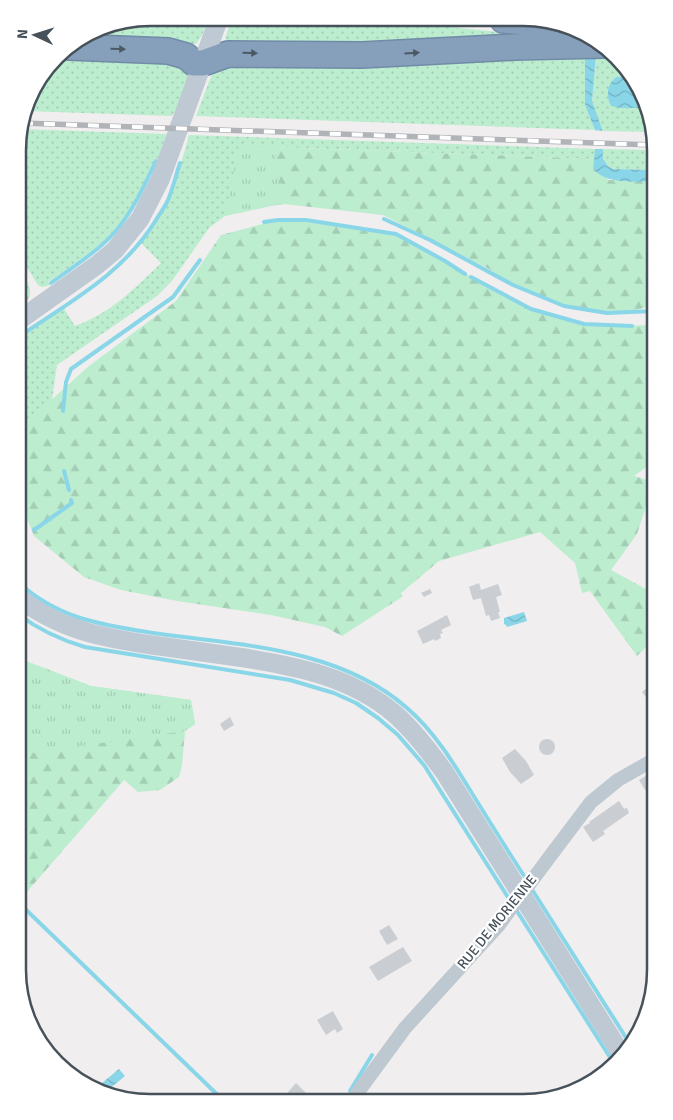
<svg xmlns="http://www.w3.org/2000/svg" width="673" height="1120" viewBox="0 0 673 1120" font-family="Signika,sans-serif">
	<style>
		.grass { fill: url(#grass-dots) }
		.forest { fill: url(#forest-firs) }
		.park { fill: url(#park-tufts) }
		.water { fill: url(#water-waves) }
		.pier { fill: #f0eeee }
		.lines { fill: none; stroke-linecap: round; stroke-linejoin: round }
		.stream { stroke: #8ad6e9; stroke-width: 4 }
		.building { fill: #cacdd2 }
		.highway-casing { stroke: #718ba7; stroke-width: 28 }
		.street { stroke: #bec8d0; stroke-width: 14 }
		.secondary { stroke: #bec9d4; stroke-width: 19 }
		.highway { stroke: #86a0bc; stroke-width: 25 }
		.rail-casing { stroke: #b0b3b8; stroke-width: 5.5 }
		.rail { stroke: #fff; stroke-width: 4; stroke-dasharray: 11; stroke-linecap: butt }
		.street-bridge { stroke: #bec8d0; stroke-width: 14 }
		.oneway { fill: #4c5964 }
		.labels { text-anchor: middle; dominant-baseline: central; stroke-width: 4.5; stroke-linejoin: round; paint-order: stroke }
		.street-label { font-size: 14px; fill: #46515a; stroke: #fff }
		.rim { fill: none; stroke: #46515a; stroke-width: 2.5 }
	</style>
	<defs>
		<pattern id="grass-dots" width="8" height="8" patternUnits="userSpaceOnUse" patternTransform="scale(1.25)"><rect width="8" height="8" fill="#bcedcf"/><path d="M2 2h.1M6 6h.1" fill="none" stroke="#a3cdb4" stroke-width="1.8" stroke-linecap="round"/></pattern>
		<pattern id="forest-firs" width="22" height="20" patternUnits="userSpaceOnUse" patternTransform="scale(1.25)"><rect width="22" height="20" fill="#bcedcf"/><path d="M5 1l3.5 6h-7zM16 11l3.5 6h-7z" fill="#a3cdb4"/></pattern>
		<pattern id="park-tufts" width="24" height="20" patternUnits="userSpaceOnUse" patternTransform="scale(1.25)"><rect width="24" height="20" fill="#bcedcf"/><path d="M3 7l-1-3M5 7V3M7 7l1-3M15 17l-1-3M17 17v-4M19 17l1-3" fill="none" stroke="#a3cdb4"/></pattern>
		<pattern id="water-waves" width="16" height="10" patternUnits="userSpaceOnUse" patternTransform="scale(1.25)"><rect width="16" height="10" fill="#8ad6e9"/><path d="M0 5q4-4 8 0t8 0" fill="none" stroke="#73b0c0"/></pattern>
	</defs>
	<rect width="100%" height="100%" fill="#f0eeee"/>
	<g class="grass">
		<path d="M150,18H209L202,35L196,44H74L100,28Z"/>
		<path d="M232,18L376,19L517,34L518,32L533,42L228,43L225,38Z"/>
		<path d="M59,55L172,59L188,73C189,88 179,103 172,116L25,111L31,91Z"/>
		<path d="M596,55H611L628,77H616L607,92L609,102L621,108H647L652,132L602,131L592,101Z"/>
		<path d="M585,58V105L595,130L196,116L213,71L219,64Z"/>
		<path d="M20,129L166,134L159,158L155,159C146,178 139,197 127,214C107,244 77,262 48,282L50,285L42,287L38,285L23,261L18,263L19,133Z"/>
		<path d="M189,135L595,149V159L274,147L271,206L225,216L209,228L172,281L157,296L57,365L52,400L18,430V341L28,332L63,307L75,326C110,314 135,288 161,263L141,243C166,210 179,174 189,135Z"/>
		<path d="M602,149L655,150V170L613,169C604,164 602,159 602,149Z"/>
		<path d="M18,266C24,276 36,291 27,301L25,298L18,304Z"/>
		<path d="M18,494L28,521L18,529Z"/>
	</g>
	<g class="forest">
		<path d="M274,147L595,159L593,169L609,180L655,182V305L624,313H607L564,306L513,285L489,269L383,215L284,204L271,206Z"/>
		<path d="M278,220H306L329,223L396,234L519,304L572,321L584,324L607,326L655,325V461L634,476L654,482L637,534L611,570L655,594V638L637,656L590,591L582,593L575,563L540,532L439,561L401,593L402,597L342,636L325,627L271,615L177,601L121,590L84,577L34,536L18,494V430L89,366L176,301L221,235Z"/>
		<path d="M18,658L91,686L191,700L195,724L185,731L182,765L179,777L160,790L138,792L124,780L19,901L18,899Z"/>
	</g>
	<g class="park">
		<path d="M239,145L274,147L284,204H277L225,216Z"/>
		<path d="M18,658L91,686L191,700L195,724L185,731L18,755Z"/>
	</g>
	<g class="water">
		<path d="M596,55L592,101L602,129L603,159L608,166L613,169L655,170V182C634,181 608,185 593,169L595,149V130L585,105V58Z"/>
		<path d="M616,77H628L645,100L647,108H621L611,106C605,95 607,85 616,77Z"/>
		<path d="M524,612L527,621L507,627L506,625L504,624V618Z"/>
		<path d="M119,1069L125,1076L108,1090L102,1083Z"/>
	</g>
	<path class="pier" d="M592,130L605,131V149H593Z"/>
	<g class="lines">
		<g class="stream">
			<path d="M384,219L430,240L513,285L564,306L607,313L655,311"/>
			<path d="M264,222L278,220H306L396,234L445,261L465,274"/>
			<path d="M471,277L531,309L584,324L632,326"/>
			<path d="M51,283C73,267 97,252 115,232C133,211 144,186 156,161"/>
			<path d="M18,304L26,298"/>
			<path d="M18,340L26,332C75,299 124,272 156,220C160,213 165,207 168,200C173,188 176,175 180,163"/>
			<path d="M63,411L66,382L71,369L173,297L200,260"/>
			<path d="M64,471L69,490"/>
			<path d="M34,530L72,503L71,500"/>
			<path d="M18,582C58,619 102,625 153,633C239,645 339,648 407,708C435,732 454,764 473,795C491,824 509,853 528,882"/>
			<path d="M18,614C39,630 61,640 85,647L290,680L334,693L356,703L378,718L398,735L424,765L511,902"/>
			<path d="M531,888L630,1044"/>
			<path d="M18,902L225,1102"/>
			<path d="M515,908L613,1062"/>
			<path d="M350,1091L372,1055"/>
		</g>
	</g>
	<g class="building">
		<path d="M479,583L481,590L498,584L502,595L496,597L500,612H498L500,618L491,621L489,615L486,616L481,598L473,600L469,587Z"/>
		<path d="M430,589L432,593L424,597L421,593Z"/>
		<path d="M447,615L451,625L441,630L443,633L440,634L441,638L435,641L434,639L423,644L417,631Z"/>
		<path d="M650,685L655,693V705L653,707L642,692Z"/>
		<path d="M230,717L234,725L224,731L220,724Z"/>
		<circle cx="547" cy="747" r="8"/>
		<path d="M655,740V751L649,755L646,750L649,748L647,744Z"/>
		<path d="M515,749L526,761L534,775L521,784L510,772L502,758Z"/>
		<path d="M655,770V784L645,790L639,780Z"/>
		<path d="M619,801L624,809L627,808L629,813L603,831L605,834L593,842L583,827L590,823L589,822Z"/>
		<path d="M389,925L398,939L387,945L379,931Z"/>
		<path d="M403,947L412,961L378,981L369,967Z"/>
		<path d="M333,1011L343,1029L337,1033L335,1029L326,1035L317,1020Z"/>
		<path d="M296,1083L307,1094L299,1102H282L281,1100Z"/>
	</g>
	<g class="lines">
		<defs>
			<g id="highway">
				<path d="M503,20L561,26"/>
				<path d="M69,47L168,51L186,56L194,63H203L228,54L362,55L515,47L604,45"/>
			</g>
		</defs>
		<use href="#highway" class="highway-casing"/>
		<g class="street">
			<path d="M554,851L591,802L618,780L655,759"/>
			<path d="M352,1102L355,1096L405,1028L498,926"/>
		</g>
		<g class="secondary">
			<path d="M18,321L97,265L115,250L140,219L160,180L219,18"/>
			<path d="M18,597C57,629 103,638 152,645C180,649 209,653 238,657C295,666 351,676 396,715C415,732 430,752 445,773L622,1055"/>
		</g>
		<use href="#highway" class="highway"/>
		<defs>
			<path id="rail" d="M22,123L654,145"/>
		</defs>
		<use href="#rail" class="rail-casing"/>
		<use href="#rail" class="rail"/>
		<path class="street-bridge" d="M498,926L554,851"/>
	</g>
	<defs><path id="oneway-solid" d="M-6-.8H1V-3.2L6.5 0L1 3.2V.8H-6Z" transform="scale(1.25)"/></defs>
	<g class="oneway">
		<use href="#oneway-solid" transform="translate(118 49) rotate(1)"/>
		<use href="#oneway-solid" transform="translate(250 53) rotate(1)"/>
		<use href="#oneway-solid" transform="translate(412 53) rotate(-3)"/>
	</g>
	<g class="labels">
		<g class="street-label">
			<text transform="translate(497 922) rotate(-51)">RUE DE MORIENNE</text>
		</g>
	</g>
	<path d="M0 0H673V1120H0ZM150 26H523A124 124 0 0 1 647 150V970A124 124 0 0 1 523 1094H150A124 124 0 0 1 26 970V150A124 124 0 0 1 150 26Z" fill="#fff" fill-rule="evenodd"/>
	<path class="rim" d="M150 26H523A124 124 0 0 1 647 150V970A124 124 0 0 1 523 1094H150A124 124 0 0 1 26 970V150A124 124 0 0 1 150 26Z"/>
	<g transform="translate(35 35) rotate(274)" stroke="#ffffff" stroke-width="4" paint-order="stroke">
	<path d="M0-4L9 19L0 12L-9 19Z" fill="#46515a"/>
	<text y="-8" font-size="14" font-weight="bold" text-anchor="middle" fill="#46515a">N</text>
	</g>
</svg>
